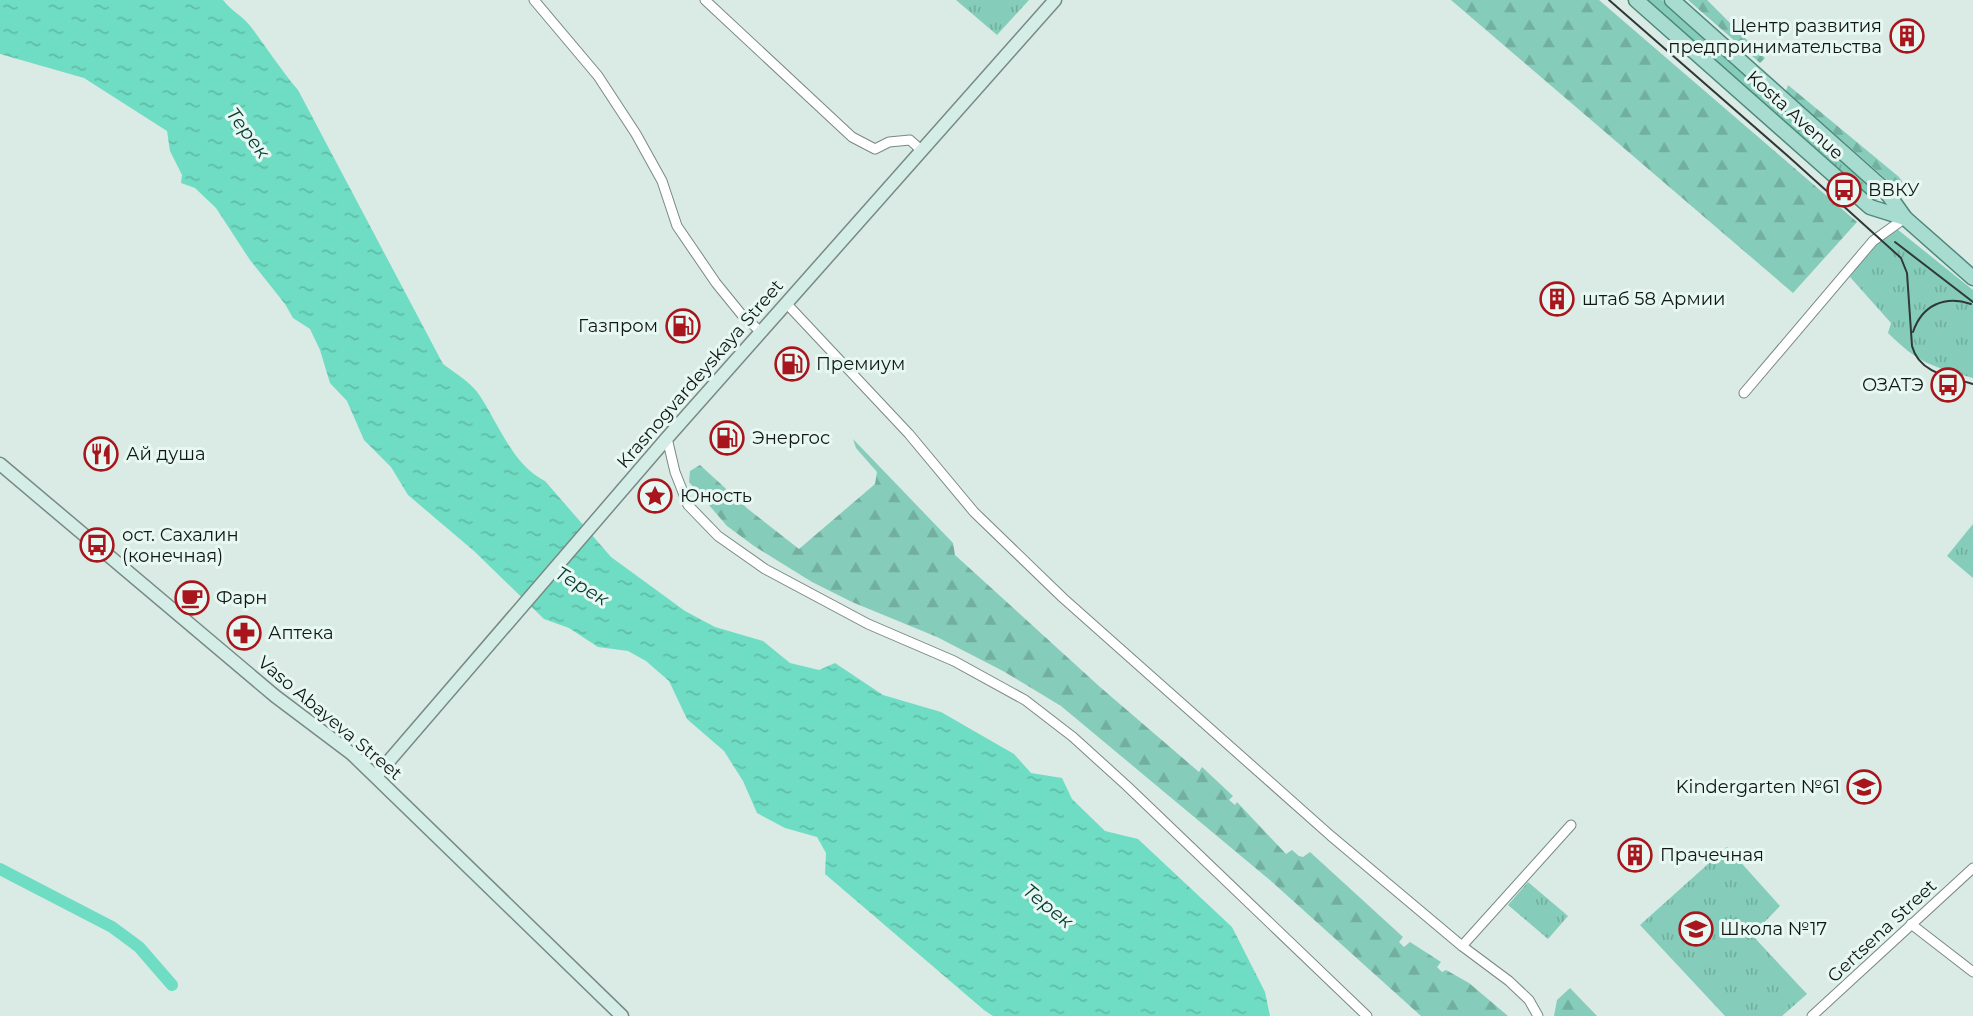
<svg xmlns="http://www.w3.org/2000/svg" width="1973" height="1016" viewBox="0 0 1973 1016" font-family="Montserrat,sans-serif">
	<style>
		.grass { fill: url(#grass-tufts) }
		.forest { fill: url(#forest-firs) }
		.water { fill: url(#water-ripples) }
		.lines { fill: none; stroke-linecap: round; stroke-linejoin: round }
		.canal { stroke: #6fddc3; stroke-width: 12 }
		.street-casing { stroke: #798984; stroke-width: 11 }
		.secondary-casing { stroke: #798984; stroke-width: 15 }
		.primary-casing { stroke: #4d887a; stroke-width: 17 }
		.street { stroke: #fff; stroke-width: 9 }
		.secondary { stroke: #d4eee7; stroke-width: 12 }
		.primary { stroke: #a8dcd0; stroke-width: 14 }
		.tram { stroke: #313937; stroke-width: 2 }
		.labels { text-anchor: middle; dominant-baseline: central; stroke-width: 6; stroke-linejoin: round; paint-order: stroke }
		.poi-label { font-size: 18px; fill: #111715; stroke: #e7f8f3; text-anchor: start }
		.street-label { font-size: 18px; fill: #111715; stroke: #e7f8f3 }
		.water-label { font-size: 19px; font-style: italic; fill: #073b31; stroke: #e7f8f3 }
	</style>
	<defs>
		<pattern id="grass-tufts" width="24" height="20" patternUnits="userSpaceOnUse" patternTransform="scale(1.75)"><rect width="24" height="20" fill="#85cdba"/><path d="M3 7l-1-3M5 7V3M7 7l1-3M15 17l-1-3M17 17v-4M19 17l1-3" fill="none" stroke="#72af9f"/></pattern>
		<pattern id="forest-firs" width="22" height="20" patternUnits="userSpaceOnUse" patternTransform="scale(1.75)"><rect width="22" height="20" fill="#85cdba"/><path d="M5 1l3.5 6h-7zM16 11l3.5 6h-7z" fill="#72af9f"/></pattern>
		<pattern id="water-ripples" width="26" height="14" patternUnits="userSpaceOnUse" patternTransform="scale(1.75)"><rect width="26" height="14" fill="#6fddc3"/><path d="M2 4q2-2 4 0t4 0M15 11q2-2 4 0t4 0" fill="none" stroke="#5fbda7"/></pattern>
	</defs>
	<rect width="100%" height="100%" fill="#daeae5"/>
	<g class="grass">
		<path d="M956,0H1029L997,35Z"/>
		<path d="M1645,0H1662L1881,195L1874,203Z"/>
		<path d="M1897,229L1973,290V378C1933,367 1918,363 1888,333L1891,323L1850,277L1872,246Z"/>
		<path d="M1973,524V578L1947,556Z"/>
		<path d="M1727,847L1780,906L1752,935L1807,994L1782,1016H1725L1640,925Z"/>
		<path d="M1528,882L1568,916L1548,939L1508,905Z"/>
	</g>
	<g class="forest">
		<path d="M1451,0H1599L1857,222L1793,293Z"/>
		<path d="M1688,0H1707L1765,58L1760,63Z"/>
		<path d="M1788,85L1899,177L1904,184L1903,188L1901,190L1895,187L1786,91Z"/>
		<path d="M853,439L953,543L955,555L1100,687L1199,772L1202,767L1233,796L1229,800L1235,805L1237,802L1286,854L1292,850L1299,856L1303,857L1310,852L1403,937L1399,942L1404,947L1410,942L1441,962L1437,967L1442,972L1446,970L1469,983L1508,1016H1421L1271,881L1061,706L1003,671L937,637L852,602L812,582L754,546L727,526L689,482L690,471L700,465L748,509L799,549L875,484L877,472L856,448Z"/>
		<path d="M1570,988L1597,1016H1554L1557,1000Z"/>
	</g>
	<path class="water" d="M0,0H223C231,11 243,16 251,27C267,48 281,70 298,90L443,364C455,373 472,383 480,396C499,425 513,465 545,481L611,557L685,611L715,627L763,641L790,663L819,670L835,663L883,695L941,712L1014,754L1031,773L1062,778L1072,799L1105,831L1138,839L1232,927L1265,992L1270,1016H993L984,1010L825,874L826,853L817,837L785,828L757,813L743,781L724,751L687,719L669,681L646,661L628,651L598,647L569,628L544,619L474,551L408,495L391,467L364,440L347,401L330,383L320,350L310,329L293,318L285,304L250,260L216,208L195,188L181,183L182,175L170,151L167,131L84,78L0,54Z"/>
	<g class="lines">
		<path class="canal" d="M0,869L112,927L139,947L172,985"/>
		<defs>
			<g id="street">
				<path d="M534,0L598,76L636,134L662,181L677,226L716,283L742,315L761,332"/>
				<path d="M705,0L852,137L875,149L889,142L910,140L921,150"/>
				<path d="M786,303L909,434L974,512L1063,598L1331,836L1462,946L1509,981L1529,1000L1538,1016"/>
				<path d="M1744,393L1873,241L1905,218"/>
				<path d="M667,438L675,472L688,505L718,536L765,569L868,624L954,661L1025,700L1073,737L1127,786L1367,1016"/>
				<path d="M1911,924L1973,972"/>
				<path d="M1462,946L1571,825"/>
				<path d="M1812,1016L1973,868"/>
			</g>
			<g id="secondary">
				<path d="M0,464L275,696L352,754L622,1016"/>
				<path d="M376,776L667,438L1055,0"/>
			</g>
			<g id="primary">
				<path d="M1636,0L1870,207L1905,218"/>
				<path d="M1672,0L1885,190L1905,218L1973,278"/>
			</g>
		</defs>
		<use href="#street" class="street-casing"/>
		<use href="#secondary" class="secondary-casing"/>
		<use href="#primary" class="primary-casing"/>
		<use href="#street" class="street"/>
		<use href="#secondary" class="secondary"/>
		<use href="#primary" class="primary"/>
		<g class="tram">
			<path d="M1609,0L1789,157L1901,258L1907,273L1912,346C1919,373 1949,377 1973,384"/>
			<path d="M1895,242L1973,302"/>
			<path d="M1913,332C1922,305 1945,295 1971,304"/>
		</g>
	</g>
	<defs>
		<symbol id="building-ring" viewBox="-11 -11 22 22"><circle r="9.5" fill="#e7f8f3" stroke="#a9151c" stroke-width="1.5"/><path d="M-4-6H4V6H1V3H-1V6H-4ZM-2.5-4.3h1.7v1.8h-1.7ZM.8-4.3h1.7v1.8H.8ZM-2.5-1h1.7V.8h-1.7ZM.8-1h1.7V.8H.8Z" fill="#a9151c"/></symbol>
		<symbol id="bus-ring" viewBox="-11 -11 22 22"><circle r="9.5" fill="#e7f8f3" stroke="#a9151c" stroke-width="1.5"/><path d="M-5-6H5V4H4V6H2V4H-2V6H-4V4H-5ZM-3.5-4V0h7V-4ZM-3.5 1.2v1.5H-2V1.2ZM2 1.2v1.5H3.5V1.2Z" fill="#a9151c"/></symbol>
		<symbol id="fuel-ring" viewBox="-11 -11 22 22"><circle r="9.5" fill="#e7f8f3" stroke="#a9151c" stroke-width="1.5"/><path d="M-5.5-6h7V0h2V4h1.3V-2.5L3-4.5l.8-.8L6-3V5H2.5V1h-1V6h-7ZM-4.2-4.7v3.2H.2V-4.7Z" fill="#a9151c"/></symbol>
		<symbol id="restaurant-ring" viewBox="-11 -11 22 22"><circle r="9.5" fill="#e7f8f3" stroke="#a9151c" stroke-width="1.5"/><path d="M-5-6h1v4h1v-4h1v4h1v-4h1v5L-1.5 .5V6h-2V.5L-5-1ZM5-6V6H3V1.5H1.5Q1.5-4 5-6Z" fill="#a9151c"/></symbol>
		<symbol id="sight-ring" viewBox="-11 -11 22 22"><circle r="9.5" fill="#e7f8f3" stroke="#a9151c" stroke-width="1.5"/><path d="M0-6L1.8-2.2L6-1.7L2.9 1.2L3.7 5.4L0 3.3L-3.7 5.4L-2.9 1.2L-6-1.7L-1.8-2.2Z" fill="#a9151c"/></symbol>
		<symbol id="cafe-ring" viewBox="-11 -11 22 22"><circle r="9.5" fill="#e7f8f3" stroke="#a9151c" stroke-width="1.5"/><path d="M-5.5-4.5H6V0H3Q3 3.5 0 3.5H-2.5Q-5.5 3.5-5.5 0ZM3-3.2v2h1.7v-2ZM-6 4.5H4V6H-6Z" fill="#a9151c"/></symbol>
		<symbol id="pharmacy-ring" viewBox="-11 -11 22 22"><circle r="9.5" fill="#e7f8f3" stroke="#a9151c" stroke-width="1.5"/><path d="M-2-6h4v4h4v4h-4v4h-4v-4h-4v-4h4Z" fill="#a9151c"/></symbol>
		<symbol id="school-ring" viewBox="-11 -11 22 22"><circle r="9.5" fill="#e7f8f3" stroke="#a9151c" stroke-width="1.5"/><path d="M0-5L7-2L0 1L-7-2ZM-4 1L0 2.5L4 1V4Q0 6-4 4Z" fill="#a9151c"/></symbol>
	</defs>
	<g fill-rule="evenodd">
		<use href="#building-ring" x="1888" y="17" width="38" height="38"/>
		<use href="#bus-ring" x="1825" y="171" width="38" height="38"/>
		<use href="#building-ring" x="1538" y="280" width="38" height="38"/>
		<use href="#fuel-ring" x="664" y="307" width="38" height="38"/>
		<use href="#fuel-ring" x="773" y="345" width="38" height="38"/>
		<use href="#bus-ring" x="1929" y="366" width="38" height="38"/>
		<use href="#fuel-ring" x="708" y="419" width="38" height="38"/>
		<use href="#restaurant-ring" x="82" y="435" width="38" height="38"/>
		<use href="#sight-ring" x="636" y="477" width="38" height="38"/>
		<use href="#bus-ring" x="78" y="526" width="38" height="38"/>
		<use href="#cafe-ring" x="173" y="579" width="38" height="38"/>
		<use href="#pharmacy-ring" x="225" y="614" width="38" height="38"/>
		<use href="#school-ring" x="1845" y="768" width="38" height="38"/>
		<use href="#building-ring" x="1616" y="836" width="38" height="38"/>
		<use href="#school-ring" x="1677" y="910" width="38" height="38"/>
	</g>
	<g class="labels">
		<g class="poi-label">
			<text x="1882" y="26" text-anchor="end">Центр развития<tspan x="1882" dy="21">предпринимательства</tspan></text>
			<text x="1868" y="190">ВВКУ</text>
			<text x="1582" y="299">штаб 58 Армии</text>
			<text x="658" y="326" text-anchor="end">Газпром</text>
			<text x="816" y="364">Премиум</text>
			<text x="1924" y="385" text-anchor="end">ОЗАТЭ</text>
			<text x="752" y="438">Энергос</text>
			<text x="126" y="454">Ай душа</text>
			<text x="680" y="496">Юность</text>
			<text x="122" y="535">ост. Сахалин<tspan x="122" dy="21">(конечная)</tspan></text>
			<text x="216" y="598">Фарн</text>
			<text x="268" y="633">Аптека</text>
			<text x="1840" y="787" text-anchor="end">Kindergarten №61</text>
			<text x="1660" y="855">Прачечная</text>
			<text x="1720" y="929">Школа №17</text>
		</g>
		<g class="street-label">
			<text transform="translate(1795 115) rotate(42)">Kosta Avenue</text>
			<text transform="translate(700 374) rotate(-49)">Krasnogvardeyskaya Street</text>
			<text transform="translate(330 718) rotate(40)">Vaso Abayeva Street</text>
			<text transform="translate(1882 931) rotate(-43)">Gertsena Street</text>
		</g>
		<g class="water-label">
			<text transform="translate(248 133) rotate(53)">Терек</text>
			<text transform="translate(582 586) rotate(31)">Терек</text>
			<text transform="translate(1048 906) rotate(39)">Терек</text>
		</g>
	</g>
</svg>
